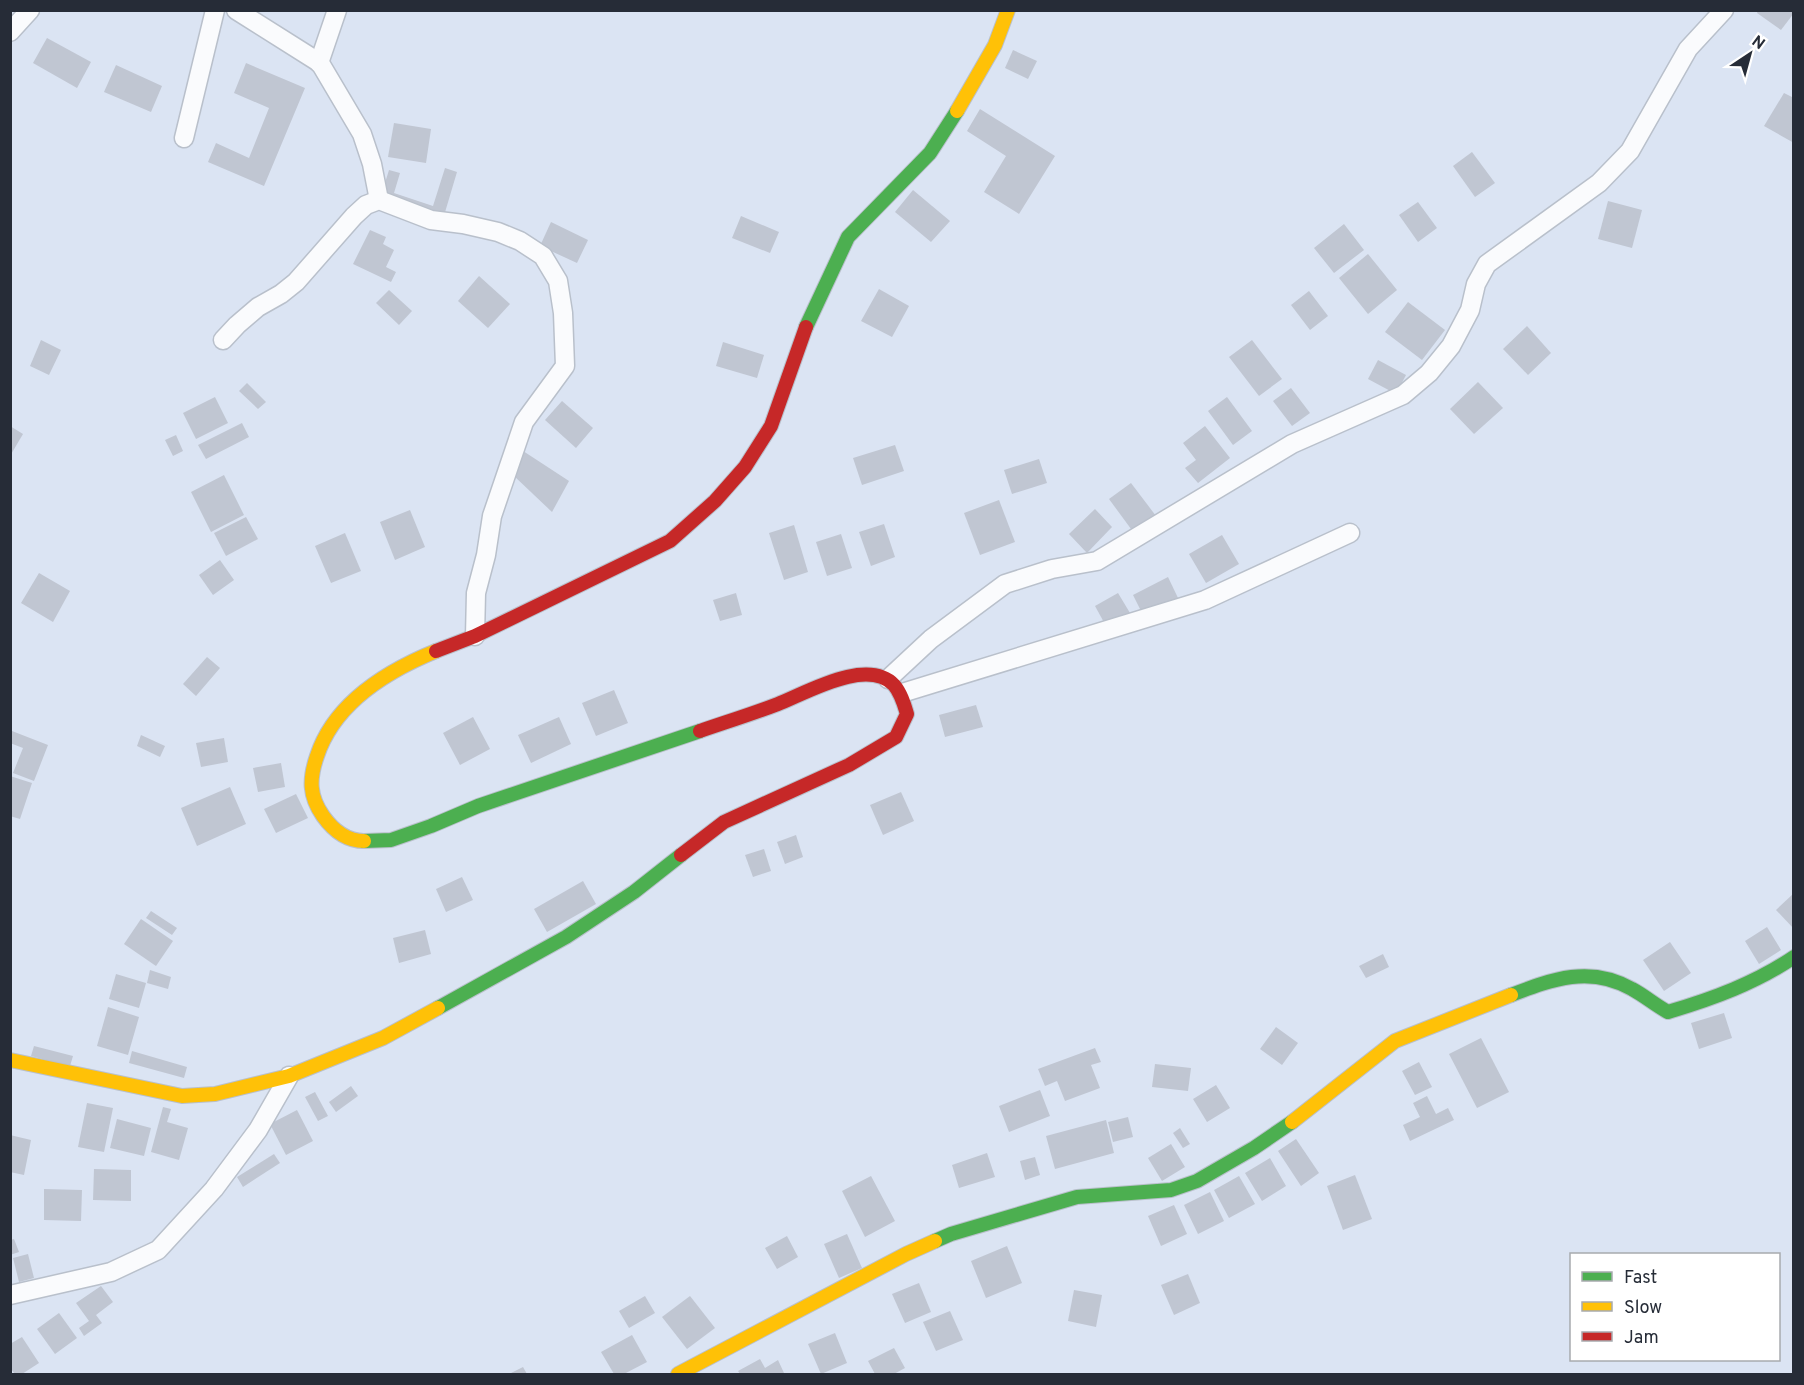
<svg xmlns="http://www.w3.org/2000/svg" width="1804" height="1385" viewBox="0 0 1804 1385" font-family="Overpass,sans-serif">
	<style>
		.building { fill: #c0c6d2 }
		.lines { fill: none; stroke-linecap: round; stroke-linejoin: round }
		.street-casing { stroke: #b9c0cb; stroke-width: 21 }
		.fast-casing { stroke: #b9c0cb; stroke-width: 16 }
		.slow-casing { stroke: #b9c0cb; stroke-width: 16 }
		.jam-casing { stroke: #b9c0cb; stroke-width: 16 }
		.street { stroke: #fafbfd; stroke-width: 18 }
		.fast { stroke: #4caf50; stroke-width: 14 }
		.slow { stroke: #ffc107; stroke-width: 14 }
		.jam { stroke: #c62828; stroke-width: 14 }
	</style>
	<rect width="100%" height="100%" fill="#dbe4f3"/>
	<g class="building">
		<path d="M1758,10H1794V13L1781,30L1757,13Z"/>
		<path d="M47,38L91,62L77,88L33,63Z"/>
		<path d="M1013,50L1037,61L1028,79L1005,68Z"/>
		<path d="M246,63L305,88L264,186L208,162L216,143L249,158L269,108L234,93Z"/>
		<path d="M116,65L162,86L151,112L104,92Z"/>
		<path d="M1784,93L1794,98V143L1764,126Z"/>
		<path d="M980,109L1055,156L1019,214L984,192L1006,156L967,131Z"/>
		<path d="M394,123L431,129L426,163L388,157Z"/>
		<path d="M1472,152L1495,183L1475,197L1453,166Z"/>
		<path d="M445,168L457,172L443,219L380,199L389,170L400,173L394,193L433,206Z"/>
		<path d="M913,190L950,221L931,242L895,212Z"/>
		<path d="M1608,201L1642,210L1632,248L1598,239Z"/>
		<path d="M1418,202L1437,228L1418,242L1399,215Z"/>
		<path d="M741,216L779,232L770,253L732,238Z"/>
		<path d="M551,222L588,240L577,263L540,246Z"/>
		<path d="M1344,224L1364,250L1334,273L1314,248Z"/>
		<path d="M370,230L386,237L383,244L394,250L386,267L396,272L391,282L353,264Z"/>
		<path d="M1368,254L1397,290L1368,314L1339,278Z"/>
		<path d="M479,276L510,304L488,328L458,301Z"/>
		<path d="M879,289L909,306L892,337L861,321Z"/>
		<path d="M389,290L412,311L399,325L376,303Z"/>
		<path d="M1309,291L1328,316L1310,330L1291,305Z"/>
		<path d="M1408,302L1445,330L1422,360L1385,332Z"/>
		<path d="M1527,326L1551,353L1528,375L1503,349Z"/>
		<path d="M41,340L61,350L49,375L30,366Z"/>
		<path d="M1252,340L1282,379L1259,396L1229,357Z"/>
		<path d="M723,342L764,355L757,378L716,366Z"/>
		<path d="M1378,360L1406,375L1396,394L1368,379Z"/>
		<path d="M1478,382L1503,408L1474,434L1450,409Z"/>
		<path d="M247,383L266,402L258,409L239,391Z"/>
		<path d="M1291,388L1310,413L1292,426L1273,401Z"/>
		<path d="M215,397L228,423L196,439L183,413Z"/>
		<path d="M1227,397L1252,431L1233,445L1208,411Z"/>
		<path d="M562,401L593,428L576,448L545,420Z"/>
		<path d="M242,423L249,437L206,459L198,445Z"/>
		<path d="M10,426L23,434L10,456Z"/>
		<path d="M1205,426L1230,458L1198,483L1185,468L1196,460L1183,443Z"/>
		<path d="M176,435L183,451L173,456L165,440Z"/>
		<path d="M895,445L904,471L862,485L853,458Z"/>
		<path d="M520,449L569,481L552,512L513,475Z"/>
		<path d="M1039,459L1047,483L1012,494L1004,470Z"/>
		<path d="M224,475L244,515L211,532L191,492Z"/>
		<path d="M1131,483L1156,516L1134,533L1109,499Z"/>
		<path d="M999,500L1015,542L980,555L964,513Z"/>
		<path d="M1095,509L1112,527L1087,553L1069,534Z"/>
		<path d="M410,510L425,547L395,560L380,522Z"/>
		<path d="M246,517L258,539L226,556L214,533Z"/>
		<path d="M884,524L895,557L871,566L859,532Z"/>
		<path d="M794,525L808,572L784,580L769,533Z"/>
		<path d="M345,533L361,571L331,583L315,546Z"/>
		<path d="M841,534L852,568L827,576L816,542Z"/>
		<path d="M1222,535L1239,564L1206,583L1189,554Z"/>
		<path d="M220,560L234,580L213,595L199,575Z"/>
		<path d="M39,573L70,591L53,622L21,603Z"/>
		<path d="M1168,577L1178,598L1143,615L1133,595Z"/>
		<path d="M736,593L742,615L720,621L713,600Z"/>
		<path d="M1118,593L1130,613L1106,626L1095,606Z"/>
		<path d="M207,657L220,668L196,696L183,684Z"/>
		<path d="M614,690L628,723L596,736L582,703Z"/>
		<path d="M976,705L983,727L945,737L939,715Z"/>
		<path d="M473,717L490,749L460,765L443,733Z"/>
		<path d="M559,717L571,744L531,763L518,735Z"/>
		<path d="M12,731L48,745L34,781L13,773L23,748L10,743Z"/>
		<path d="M141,735L165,746L160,757L137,746Z"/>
		<path d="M224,738L228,762L201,767L196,743Z"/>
		<path d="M281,763L285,787L258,792L253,768Z"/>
		<path d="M10,776L32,783L20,819L10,816Z"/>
		<path d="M230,787L246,824L197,846L181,808Z"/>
		<path d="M901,792L914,821L883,835L870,805Z"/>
		<path d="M296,794L308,818L276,833L264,809Z"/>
		<path d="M796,835L803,857L785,864L777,842Z"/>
		<path d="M764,849L771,871L753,877L745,855Z"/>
		<path d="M462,877L473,900L446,912L436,889Z"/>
		<path d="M583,881L596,904L547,932L534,909Z"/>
		<path d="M1794,893V929L1776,910Z"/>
		<path d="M151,911L177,928L172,935L146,918Z"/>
		<path d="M141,919L173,941L156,966L124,944Z"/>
		<path d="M1767,927L1781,950L1759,964L1745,941Z"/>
		<path d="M425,930L431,954L399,963L393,938Z"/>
		<path d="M1670,942L1691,973L1664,991L1643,960Z"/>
		<path d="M1383,954L1389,967L1366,978L1359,966Z"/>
		<path d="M150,970L171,977L168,989L147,983Z"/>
		<path d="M116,974L146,983L139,1008L109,999Z"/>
		<path d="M108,1007L139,1017L128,1055L97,1046Z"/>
		<path d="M1724,1013L1732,1038L1699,1049L1691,1023Z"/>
		<path d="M1276,1027L1298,1043L1282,1065L1260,1049Z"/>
		<path d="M1481,1038L1509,1092L1477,1108L1449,1054Z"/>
		<path d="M34,1046L73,1056L70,1066L31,1056Z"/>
		<path d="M1095,1048L1101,1062L1091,1065L1100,1088L1065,1101L1057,1081L1045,1086L1038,1069Z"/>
		<path d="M132,1051L187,1067L184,1078L129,1063Z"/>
		<path d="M1419,1062L1432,1087L1415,1095L1402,1071Z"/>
		<path d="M1155,1064L1191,1068L1188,1091L1152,1087Z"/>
		<path d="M1216,1085L1230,1108L1207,1122L1193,1099Z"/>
		<path d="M351,1086L358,1096L336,1112L329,1102Z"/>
		<path d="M1040,1090L1050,1116L1009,1132L999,1106Z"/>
		<path d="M315,1092L328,1116L318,1121L305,1097Z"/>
		<path d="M1427,1096L1436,1114L1448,1108L1454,1120L1410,1141L1403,1125L1420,1117L1413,1103Z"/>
		<path d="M87,1103L113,1108L104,1152L78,1147Z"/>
		<path d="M163,1107L171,1109L167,1122L188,1128L179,1160L151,1152Z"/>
		<path d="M297,1110L313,1141L286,1155L270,1124Z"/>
		<path d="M1128,1117L1133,1137L1113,1142L1108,1122Z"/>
		<path d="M117,1119L151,1128L144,1156L110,1148Z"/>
		<path d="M1106,1120L1114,1153L1055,1169L1046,1136Z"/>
		<path d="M1180,1128L1190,1144L1183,1148L1173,1133Z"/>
		<path d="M10,1135L31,1140L24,1175L10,1172Z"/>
		<path d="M1296,1139L1319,1173L1301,1186L1278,1151Z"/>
		<path d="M1171,1144L1185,1167L1162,1181L1148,1158Z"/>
		<path d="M987,1153L995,1177L959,1188L952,1165Z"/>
		<path d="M274,1154L280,1163L243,1187L237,1177Z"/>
		<path d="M1035,1157L1040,1175L1025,1180L1020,1161Z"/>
		<path d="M1270,1158L1286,1186L1262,1201L1245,1173Z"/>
		<path d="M94,1169L131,1170V1201L93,1200Z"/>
		<path d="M1355,1175L1372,1219L1343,1230L1327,1186Z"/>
		<path d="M871,1176L895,1221L865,1237L842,1191Z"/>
		<path d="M1239,1176L1255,1204L1229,1218L1214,1190Z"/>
		<path d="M44,1189L82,1190L81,1221L44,1220Z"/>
		<path d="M1210,1192L1224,1221L1198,1234L1184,1205Z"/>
		<path d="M1174,1205L1187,1234L1161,1246L1148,1216Z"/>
		<path d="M847,1234L862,1268L839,1278L824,1244Z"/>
		<path d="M787,1236L798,1257L777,1269L765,1248Z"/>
		<path d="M14,1239L19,1252L10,1255V1240Z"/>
		<path d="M1007,1246L1022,1283L986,1298L971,1261Z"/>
		<path d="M28,1254L34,1278L19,1282L13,1258Z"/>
		<path d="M1188,1274L1200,1303L1174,1315L1161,1285Z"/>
		<path d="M919,1283L931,1312L905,1323L892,1294Z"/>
		<path d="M101,1286L113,1302L96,1315L102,1323L84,1336L79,1328L89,1321L76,1303Z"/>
		<path d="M1074,1290L1102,1295L1096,1327L1068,1321Z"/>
		<path d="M645,1296L655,1313L629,1328L619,1311Z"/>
		<path d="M690,1296L715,1328L687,1349L662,1317Z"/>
		<path d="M950,1311L963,1340L936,1351L923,1322Z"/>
		<path d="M59,1313L77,1338L55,1354L37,1329Z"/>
		<path d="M835,1333L847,1363L821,1374L808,1344Z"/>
		<path d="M632,1335L647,1362L624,1374H614L601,1352Z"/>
		<path d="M22,1337L39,1363L22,1374H15L10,1368V1344Z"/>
		<path d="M894,1348L905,1368L894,1374H875L868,1361Z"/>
		<path d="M760,1359L765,1368L778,1360L784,1373L781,1374H740L738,1371Z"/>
		<path d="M523,1367L527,1374H509Z"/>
	</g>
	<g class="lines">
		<defs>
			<g id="street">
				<path d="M236,10L320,63L362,134L372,164L379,200"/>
				<path d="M10,32L30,10"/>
				<path d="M319,63L337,10"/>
				<path d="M184,138L215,10"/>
				<path d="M223,340L237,325L258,307L281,294L296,282L354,216L366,205L379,200L431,220L463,224L498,232L520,241L543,256L558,281L563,313L565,366L524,422L492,516L486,555L476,593L475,636"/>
				<path d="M888,679L931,639L1005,584L1052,569L1097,561L1292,444L1403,395L1429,373L1451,346L1470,310L1476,284L1487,264L1599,183L1630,151L1688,49L1724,10"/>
				<path d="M902,693L1205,600L1350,533"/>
				<path d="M10,1295L111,1272L158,1250L214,1189L258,1130L289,1076"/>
			</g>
			<g id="fast">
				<path d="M806,327L848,237L930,153L957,111"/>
				<path d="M364,841L391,840L431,826L478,806L700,731"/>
				<path d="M1511,995C1553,979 1590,965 1632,989C1645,996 1655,1005 1668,1012C1712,999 1756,983 1794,957"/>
				<path d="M438,1008L566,937L634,892L681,855"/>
				<path d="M935,1241L951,1234L1077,1197L1171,1190L1197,1181L1254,1148L1292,1122"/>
			</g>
			<g id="slow">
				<path d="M957,111L995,45L1008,10"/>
				<path d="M364,841C346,841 333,830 323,816C309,796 309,779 317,756C334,704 387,671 436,651"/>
				<path d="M10,1060L182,1096L215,1094L289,1076L383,1038L438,1008"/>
				<path d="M1292,1122L1395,1041L1511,995"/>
				<path d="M678,1374L906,1254L935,1241"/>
			</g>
			<g id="jam">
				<path d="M436,651L475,636L670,541L715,501L745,467L771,426L806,327"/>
				<path d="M681,855L724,822L849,765L896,737L907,714C904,704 901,693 894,685C867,657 806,693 778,704C752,714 726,722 700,731"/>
			</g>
		</defs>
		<use href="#street" class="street-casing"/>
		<use href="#fast" class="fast-casing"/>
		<use href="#slow" class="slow-casing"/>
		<use href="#jam" class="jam-casing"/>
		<use href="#street" class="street"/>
		<use href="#fast" class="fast"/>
		<use href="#slow" class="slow"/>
		<use href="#jam" class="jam"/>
	</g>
	<rect width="1804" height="1385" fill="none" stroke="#262c37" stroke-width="24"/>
	<rect x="1570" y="1253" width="210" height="108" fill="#ffffff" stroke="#a8abaf" stroke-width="1.5"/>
	<rect x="1582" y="1272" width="30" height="9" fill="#4caf50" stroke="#a8abaf" stroke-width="1.5"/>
	<text x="1624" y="1283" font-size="18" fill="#262c37">Fast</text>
	<rect x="1582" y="1302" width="30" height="9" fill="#ffc107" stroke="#a8abaf" stroke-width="1.5"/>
	<text x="1624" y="1313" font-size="18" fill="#262c37">Slow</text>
	<rect x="1582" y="1332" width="30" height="9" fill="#c62828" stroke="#a8abaf" stroke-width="1.5"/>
	<text x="1624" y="1343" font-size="18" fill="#262c37">Jam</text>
	<g transform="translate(1750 54) rotate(36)" stroke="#ffffff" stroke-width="4.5" paint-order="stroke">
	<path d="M0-4.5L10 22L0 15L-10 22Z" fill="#262c37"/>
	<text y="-9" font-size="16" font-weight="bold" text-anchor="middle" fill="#262c37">N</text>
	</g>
</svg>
